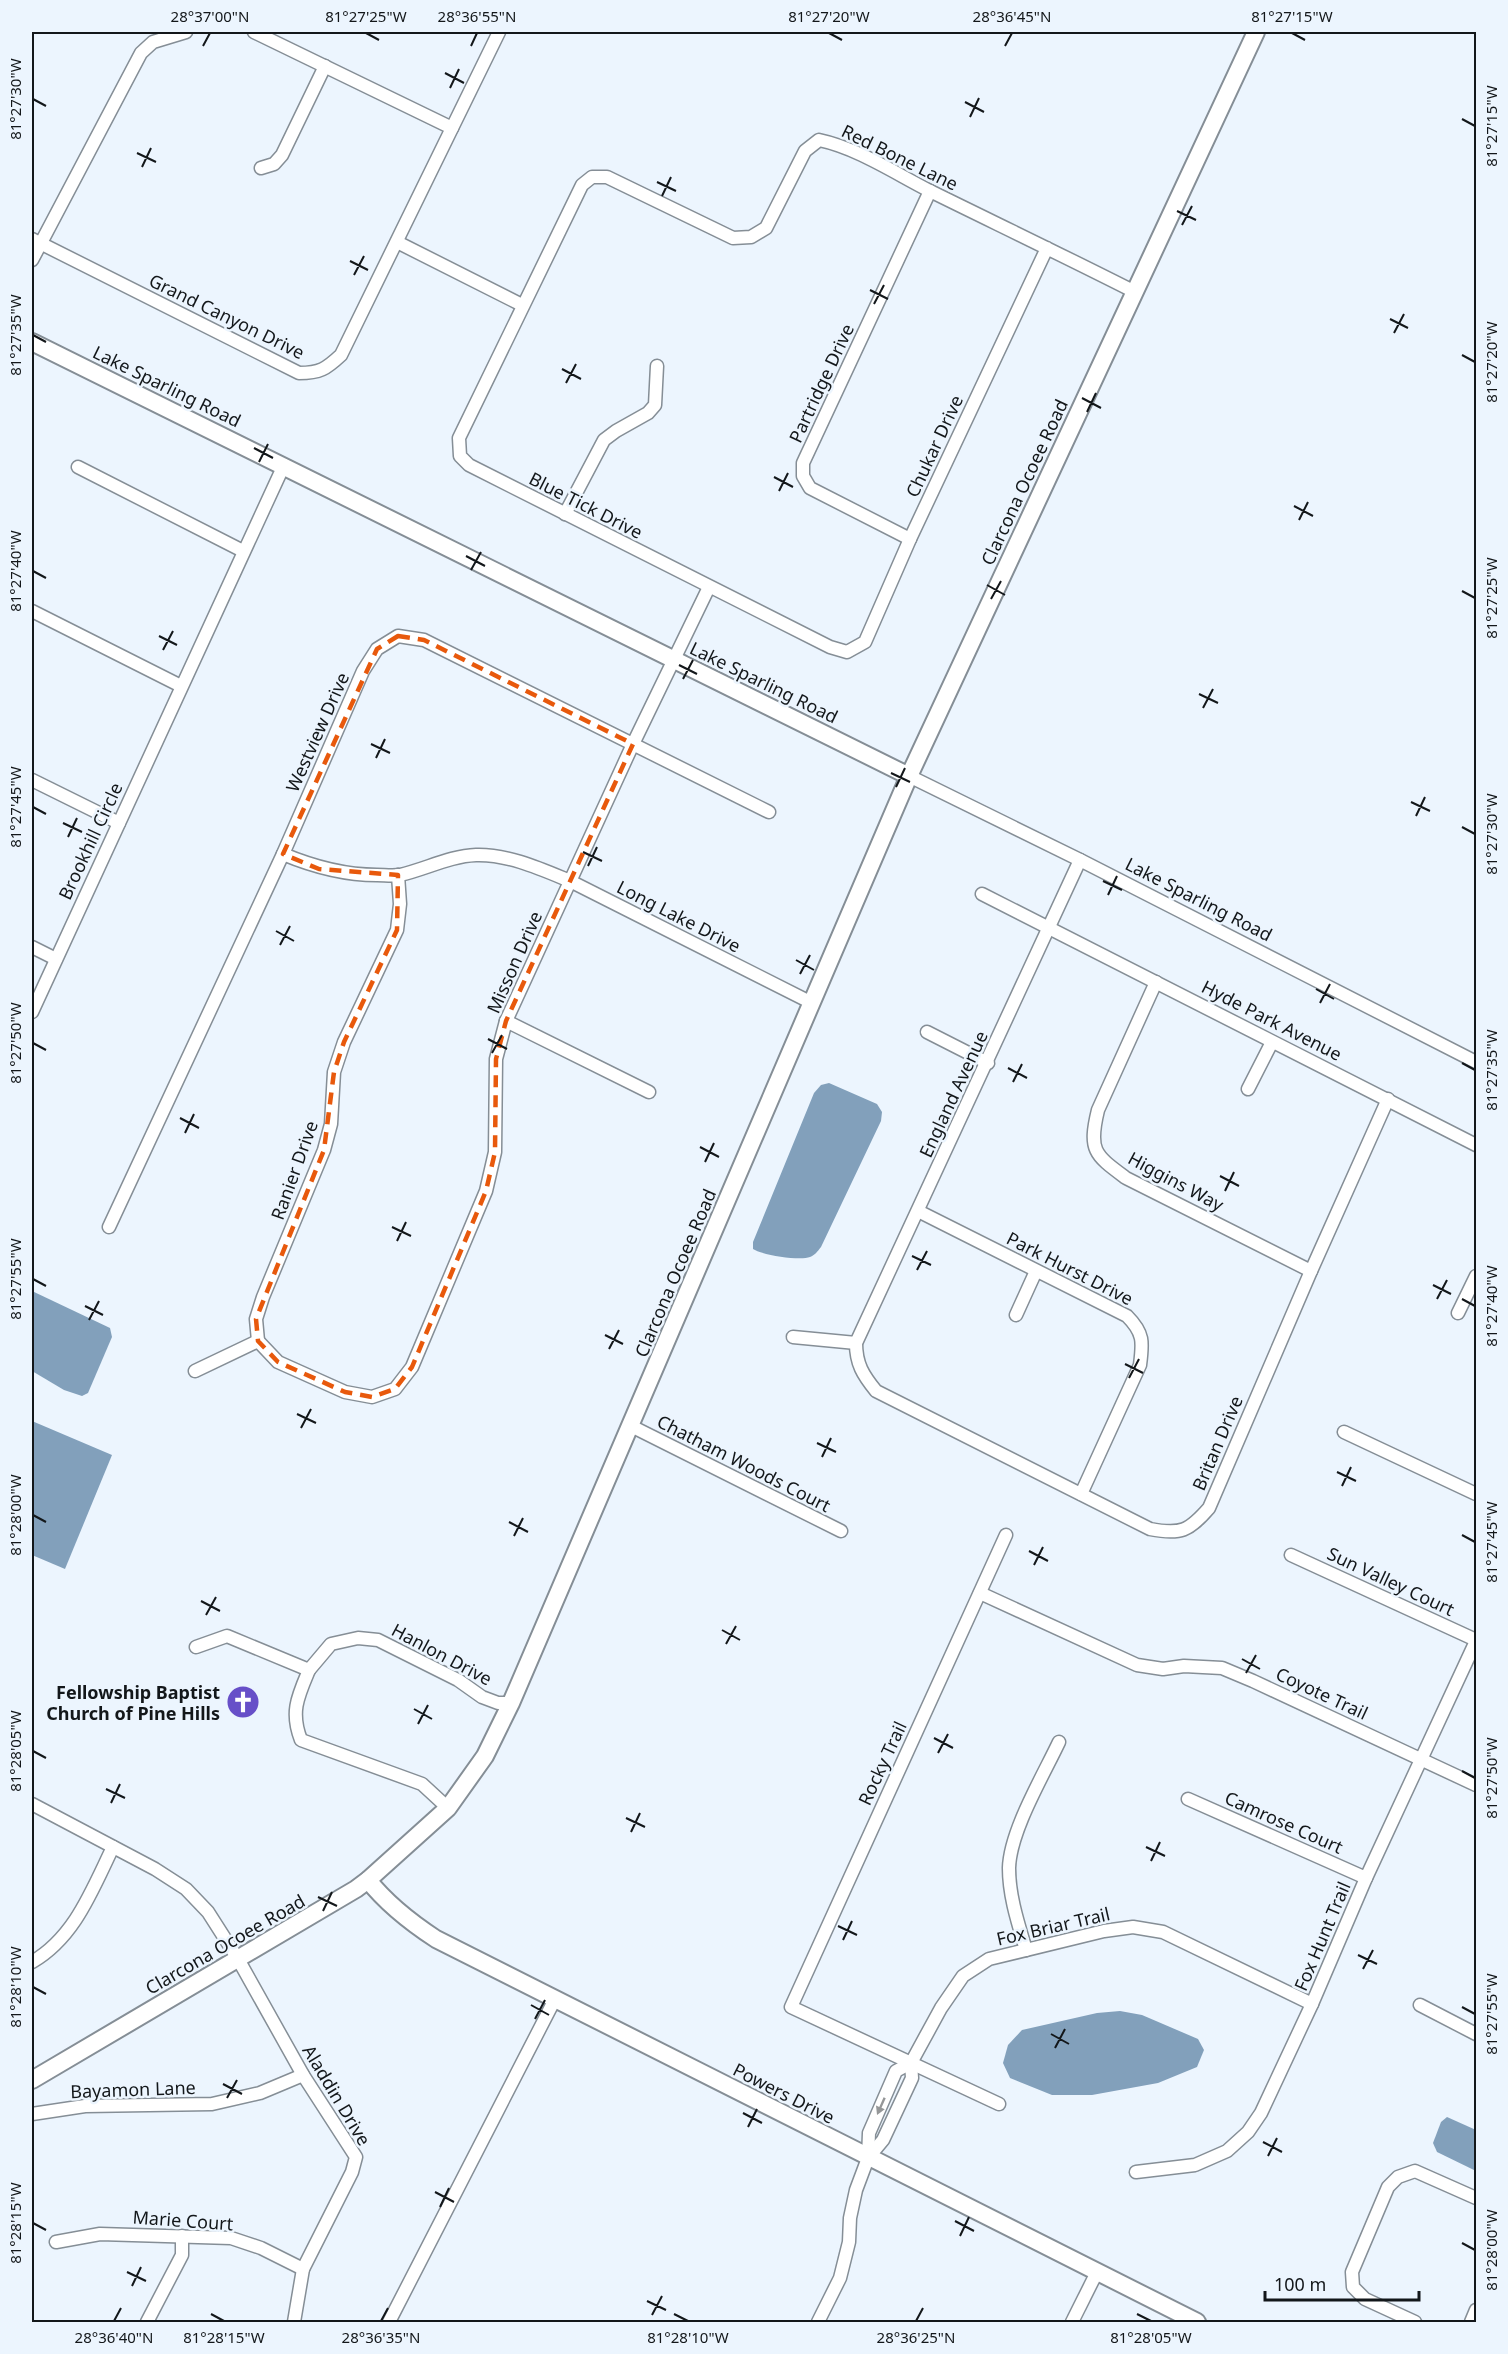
<svg xmlns="http://www.w3.org/2000/svg" width="1508" height="2354" viewBox="0 0 1508 2354" font-family="'Noto Sans',sans-serif">
	<style>
		.water { fill: #82a0bb }
		.lines { fill: none; stroke-linecap: round; stroke-linejoin: round }
		.street-casing { stroke: #858e96; stroke-width: 15 }
		.secondary-casing { stroke: #858e96; stroke-width: 20 }
		.street { stroke: #fff; stroke-width: 12 }
		.secondary { stroke: #fff; stroke-width: 16 }
		.oneway { fill: #959798 }
		.marked { fill: none; stroke: #e8590c; stroke-width: 4.5; stroke-dasharray: 12 8; stroke-linejoin: round }
		.ticks { fill: none; stroke: #13171a; stroke-width: 2 }
		.labels { text-anchor: middle; dominant-baseline: central; stroke-width: 5; stroke-linejoin: round; paint-order: stroke }
		.street-label { font-size: 18px; fill: #13171a; stroke: #ecf5fe }
		.poi-label { font-size: 18px; font-weight: bold; fill: #13171a; stroke: #ecf5fe; text-anchor: end }
		.neatline { fill: none; stroke: #13171a; stroke-width: 2 }
		.ticks-label { font-size: 15px; text-anchor: middle; fill: #13171a }
	</style>
	<rect width="100%" height="100%" fill="#ecf5fe"/>
	<g class="water">
		<path d="M829,1083L877,1104L882,1112L881,1121L821,1247C817,1252 815,1255 810,1257C800,1261 762,1255 753,1249V1242L814,1093L821,1085Z"/>
		<path d="M32,1291L110,1328L112,1337L88,1393L82,1396L64,1390L32,1371Z"/>
		<path d="M32,1421L112,1455L65,1569L32,1555Z"/>
		<path d="M1120,2011L1142,2015L1198,2039L1204,2050L1197,2067L1158,2083L1092,2095H1052L1010,2078L1003,2063L1008,2045L1022,2030L1097,2013Z"/>
		<path d="M1447,2117L1476,2130V2171L1437,2152L1433,2143L1441,2122Z"/>
	</g>
	<g class="lines">
		<defs>
			<g id="street">
				<path d="M254,32L452,128"/>
				<path d="M261,168L274,164L282,155L325,66"/>
				<path d="M32,239L299,373C320,373 326,369 341,355L499,32"/>
				<path d="M397,242L522,305"/>
				<path d="M1047,248L910,539L865,642L847,652L830,647L469,465L460,456L459,438L582,185L592,177H607L733,238L751,237L766,228L805,151L819,140C857,148 893,172 928,190C997,224 1066,257 1135,292"/>
				<path d="M32,260L141,53L153,42L186,32"/>
				<path d="M78,467L243,551"/>
				<path d="M565,514L604,440L616,431L648,413L655,405L657,366"/>
				<path d="M910,539L810,488L803,476V463L930,191"/>
				<path d="M32,611L181,686"/>
				<path d="M909,776L1080,860L1476,1062"/>
				<path d="M32,780L119,823"/>
				<path d="M283,854C314,867 343,875 377,875C384,875 393,876 400,875C426,869 450,856 476,855C508,854 541,869 570,881L812,1003"/>
				<path d="M1080,860L856,1343C856,1364 863,1375 876,1391L1150,1529C1181,1535 1189,1531 1209,1508L1311,1271L1388,1099"/>
				<path d="M982,894L1476,1145"/>
				<path d="M32,947L56,959"/>
				<path d="M1156,982L1098,1110C1088,1151 1095,1155 1126,1178L1311,1271"/>
				<path d="M32,1012L284,465"/>
				<path d="M506,1021L649,1092"/>
				<path d="M927,1032L988,1063"/>
				<path d="M1248,1089L1272,1042"/>
				<path d="M918,1211L1127,1316C1144,1333 1143,1342 1140,1365L1081,1494"/>
				<path d="M109,1227L283,854L363,671L377,649L398,636L424,640L769,812"/>
				<path d="M1458,1313L1476,1276"/>
				<path d="M1016,1315L1036,1271"/>
				<path d="M793,1337L856,1343"/>
				<path d="M258,1341L278,1362L345,1392L372,1397L395,1389L412,1367L486,1191L495,1152L496,1059L506,1021L633,744L709,587"/>
				<path d="M258,1341L256,1319L263,1297L324,1150L331,1124L334,1072L344,1042L397,930L400,904L398,875"/>
				<path d="M195,1371L258,1341"/>
				<path d="M631,1426L841,1531"/>
				<path d="M1344,1432L1476,1494"/>
				<path d="M1291,1555L1476,1640"/>
				<path d="M980,1593L1137,1665L1163,1669L1184,1666L1222,1668L1253,1681L1476,1785"/>
				<path d="M196,1647L227,1636L309,1670L331,1644L358,1638L378,1640L458,1680L482,1697L498,1703H511"/>
				<path d="M309,1670C298,1696 290,1712 301,1740L422,1784L448,1808"/>
				<path d="M1188,1799L1366,1878"/>
				<path d="M32,1804L155,1869L186,1889L208,1912L238,1959L303,2075L356,2157L352,2172L303,2269L294,2322"/>
				<path d="M1026,1950C1018,1923 1009,1896 1009,1868C1010,1831 1043,1776 1059,1742"/>
				<path d="M32,1962C75,1937 92,1890 113,1847"/>
				<path d="M1420,2005L1476,2034"/>
				<path d="M999,2104L791,2007L1006,1535"/>
				<path d="M32,2114L85,2106L212,2104L260,2093L303,2075"/>
				<path d="M868,2158L869,2133L896,2071L911,2063L941,2008L963,1976L989,1959L1104,1931L1133,1927L1163,1932L1312,2004"/>
				<path d="M1136,2172L1195,2165L1227,2151L1248,2132L1261,2113L1312,2004L1366,1878L1476,1641"/>
				<path d="M56,2242L100,2234L231,2238L261,2248L303,2269"/>
				<path d="M147,2322L182,2255V2236"/>
				<path d="M389,2322L555,1999"/>
				<path d="M818,2322L840,2278L849,2242L850,2218L856,2190L868,2158L883,2140L912,2078L911,2063"/>
				<path d="M1072,2322L1097,2272"/>
				<path d="M1415,2322L1365,2299L1353,2287L1352,2272L1388,2187L1398,2177L1415,2171L1476,2198"/>
				<path d="M1471,2322L1476,2310"/>
			</g>
			<g id="secondary">
				<path d="M32,342L909,776"/>
				<path d="M368,1880C387,1904 410,1922 436,1939L1197,2322"/>
				<path d="M32,2080L356,1889L368,1880L448,1808L485,1756L511,1703L909,776L1256,32"/>
			</g>
		</defs>
		<use href="#street" class="street-casing"/>
		<use href="#secondary" class="secondary-casing"/>
		<use href="#street" class="street"/>
		<use href="#secondary" class="secondary"/>
	</g>
	<defs><path id="oneway-solid" d="M-6-.8H1V-3.2L6.5 0L1 3.2V.8H-6Z" transform="scale(1.5)"/></defs>
	<use class="oneway" href="#oneway-solid" transform="translate(881 2106) rotate(114)"/>
	<path class="marked" d="M398,636L424,640L633,744L506,1021L496,1059L495,1152L486,1191L412,1367L395,1389L372,1397L345,1392L278,1362L258,1341L256,1319L324,1150L334,1072L344,1042L397,930L398,875L319,869L283,854L377,649Z"/>
	<path class="ticks" d="M366,33L379,40M829,33L842,40M1292,33L1305,40M203,46L210,33M471,46L477,33M1005,46L1012,33M445,73L464,83M450,88L459,69M33,99L46,106M965,102L984,112M970,117L979,98M1462,119L1475,126M137,153L156,162M142,167L151,148M657,182L676,191M662,196L671,177M1177,211L1196,220M1182,225L1192,206M350,261L368,270M354,275L364,256M870,290L888,299M874,304L884,285M1390,319L1408,328M1394,333L1404,314M33,335L46,342M1462,355L1475,362M562,369L581,379M566,383L576,364M1082,398L1101,408M1087,412L1096,393M254,448L273,458M259,462L268,444M774,477L793,487M779,491L788,473M1294,506L1313,516M1299,520L1308,502M466,556L485,566M471,570L481,552M33,571L46,578M987,585L1005,595M1462,591L1475,598M991,599L1001,581M159,636L177,645M163,650L173,631M679,665L697,674M683,679L693,660M1199,694L1218,703M1203,708L1213,689M371,744L390,753M376,758L385,739M891,773L910,782M896,787L905,768M1411,802L1430,811M33,807L46,814M1416,816L1425,797M63,823L82,832M1462,827L1475,834M68,837L77,818M583,852L602,861M588,866L597,847M1103,881L1122,890M1108,895L1117,876M276,931L294,941M280,945L290,926M796,960L814,970M800,974L810,955M1316,989L1334,999M1320,1003L1330,984M488,1039L507,1049M33,1043L46,1050M492,1053L502,1035M1462,1063L1475,1070M1008,1068L1027,1078M1013,1082L1022,1064M180,1118L199,1128M185,1133L194,1114M700,1147L719,1157M705,1162L714,1143M1220,1176L1239,1186M1225,1191L1234,1172M392,1227L411,1236M397,1241L406,1222M912,1256L931,1265M917,1270L927,1251M33,1279L46,1286M1433,1285L1451,1294M1437,1299L1447,1280M1462,1299L1475,1306M85,1306L103,1315M89,1320L99,1301M605,1335L623,1344M609,1349L619,1330M1125,1364L1143,1373M1129,1378L1139,1359M297,1414L316,1423M301,1428L311,1409M817,1443L836,1452M822,1457L831,1438M1337,1472L1356,1481M1342,1486L1351,1467M33,1515L46,1522M509,1522L528,1532M1462,1535L1475,1542M514,1536L523,1518M1029,1551L1048,1561M1034,1565L1043,1547M201,1601L220,1611M206,1615L216,1597M722,1630L740,1640M726,1644L736,1626M1242,1659L1260,1669M1246,1673L1256,1655M414,1709L432,1719M418,1724L428,1705M934,1738L953,1748M33,1751L46,1758M938,1753L948,1734M1462,1771L1475,1778M106,1789L125,1798M111,1803L120,1784M626,1818L645,1827M631,1832L640,1813M1146,1847L1165,1856M1151,1861L1160,1842M318,1897L337,1906M323,1911L332,1892M838,1926L857,1935M843,1940L852,1921M1358,1955L1377,1964M1363,1969L1373,1950M33,1987L46,1994M531,2005L549,2015M1462,2007L1475,2014M535,2019L545,2000M1051,2034L1069,2044M1055,2048L1065,2029M223,2084L242,2094M227,2098L237,2080M743,2113L762,2123M748,2127L757,2109M1263,2142L1282,2152M1268,2156L1277,2138M435,2192L454,2202M440,2207L449,2188M955,2221L974,2231M33,2223L46,2230M960,2236L969,2217M1462,2243L1475,2250M127,2272L146,2281M132,2286L141,2267M647,2301L666,2310M211,2314L224,2321M674,2314L688,2321M1137,2314L1151,2321M652,2315L662,2296M114,2321L121,2308M381,2321L388,2308M916,2321L923,2308"/>
	<defs>
		<symbol id="church-disc" viewBox="-11 -11 22 22"><circle r="9.5" fill="#674fc8" stroke="#ecf5fe"/><path d="M-1.2-6h2.4v3.5h3.3v2.4h-3.3V6h-2.4V-.1h-3.3v-2.4h3.3Z" fill="#fff"/></symbol>
	</defs>
	<g fill-rule="evenodd">
		<use href="#church-disc" x="224" y="1683" width="38" height="38"/>
	</g>
	<g class="labels">
		<g class="street-label">
			<text transform="translate(900 157) rotate(26)">Red Bone Lane</text>
			<text transform="translate(227 316) rotate(26)">Grand Canyon Drive</text>
			<text transform="translate(821 383) rotate(-65)">Partridge Drive</text>
			<text transform="translate(167 386) rotate(26)">Lake Sparling Road</text>
			<text transform="translate(934 446) rotate(-65)">Chukar Drive</text>
			<text transform="translate(1024 482) rotate(-65)">Clarcona Ocoee Road</text>
			<text transform="translate(586 505) rotate(27)">Blue Tick Drive</text>
			<text transform="translate(764 682) rotate(26)">Lake Sparling Road</text>
			<text transform="translate(317 732) rotate(-66)">Westview Drive</text>
			<text transform="translate(90 841) rotate(-65)">Brookhill Circle</text>
			<text transform="translate(1199 899) rotate(27)">Lake Sparling Road</text>
			<text transform="translate(679 916) rotate(27)">Long Lake Drive</text>
			<text transform="translate(514 962) rotate(-66)">Misson Drive</text>
			<text transform="translate(1272 1020) rotate(27)">Hyde Park Avenue</text>
			<text transform="translate(953 1094) rotate(-65)">England Avenue</text>
			<text transform="translate(294 1170) rotate(-70)">Ranier Drive</text>
			<text transform="translate(1176 1181) rotate(28)">Higgins Way</text>
			<text transform="translate(1070 1268) rotate(27)">Park Hurst Drive</text>
			<text transform="translate(675 1273) rotate(-67)">Clarcona Ocoee Road</text>
			<text transform="translate(1217 1443) rotate(-67)">Britan Drive</text>
			<text transform="translate(744 1463) rotate(27)">Chatham Woods Court</text>
			<text transform="translate(1391 1581) rotate(25)">Sun Valley Court</text>
			<text transform="translate(442 1654) rotate(28)">Hanlon Drive</text>
			<text transform="translate(1322 1693) rotate(25)">Coyote Trail</text>
			<text transform="translate(882 1763) rotate(-65)">Rocky Trail</text>
			<text transform="translate(1284 1822) rotate(24)">Camrose Court</text>
			<text transform="translate(1053 1926) rotate(-13)">Fox Briar Trail</text>
			<text transform="translate(1322 1936) rotate(-67)">Fox Hunt Trail</text>
			<text transform="translate(225 1944) rotate(-30)">Clarcona Ocoee Road</text>
			<text transform="translate(133 2089) rotate(-2)">Bayamon Lane</text>
			<text transform="translate(784 2093) rotate(27)">Powers Drive</text>
			<text transform="translate(337 2095) rotate(59)">Aladdin Drive</text>
			<text transform="translate(183 2220) rotate(4)">Marie Court</text>
		</g>
		<g class="poi-label">
			<text x="220" y="1692">Fellowship Baptist<tspan x="220" dy="21">Church of Pine Hills</tspan></text>
		</g>
	</g>
	<rect width="1508" height="2354" fill="none" stroke="#ecf5fe" stroke-width="66"/>
	<path d="M1265 2291v9h154v-9" fill="none" stroke="#13171a" stroke-width="3"/>
	<text x="1274" y="2291" font-size="18" fill="#13171a" stroke="#ecf5fe" stroke-width="4.5" paint-order="stroke">100 m</text>
	<rect x="33" y="33" width="1442" height="2288" class="neatline"/>
	<g class="ticks-label">
		<text x="210" y="22">28°37'00"N</text>
		<text x="366" y="22">81°27'25"W</text>
		<text x="477" y="22">28°36'55"N</text>
		<text x="829" y="22">81°27'20"W</text>
		<text x="1012" y="22">28°36'45"N</text>
		<text x="1292" y="22">81°27'15"W</text>
		<text transform="translate(16 99) rotate(-90)" y="5">81°27'30"W</text>
		<text transform="translate(1492 126) rotate(-90)" y="5">81°27'15"W</text>
		<text transform="translate(16 335) rotate(-90)" y="5">81°27'35"W</text>
		<text transform="translate(1492 362) rotate(-90)" y="5">81°27'20"W</text>
		<text transform="translate(16 571) rotate(-90)" y="5">81°27'40"W</text>
		<text transform="translate(1492 598) rotate(-90)" y="5">81°27'25"W</text>
		<text transform="translate(16 807) rotate(-90)" y="5">81°27'45"W</text>
		<text transform="translate(1492 834) rotate(-90)" y="5">81°27'30"W</text>
		<text transform="translate(16 1043) rotate(-90)" y="5">81°27'50"W</text>
		<text transform="translate(1492 1070) rotate(-90)" y="5">81°27'35"W</text>
		<text transform="translate(16 1279) rotate(-90)" y="5">81°27'55"W</text>
		<text transform="translate(1492 1306) rotate(-90)" y="5">81°27'40"W</text>
		<text transform="translate(16 1515) rotate(-90)" y="5">81°28'00"W</text>
		<text transform="translate(1492 1542) rotate(-90)" y="5">81°27'45"W</text>
		<text transform="translate(16 1751) rotate(-90)" y="5">81°28'05"W</text>
		<text transform="translate(1492 1778) rotate(-90)" y="5">81°27'50"W</text>
		<text transform="translate(16 1987) rotate(-90)" y="5">81°28'10"W</text>
		<text transform="translate(1492 2014) rotate(-90)" y="5">81°27'55"W</text>
		<text transform="translate(16 2223) rotate(-90)" y="5">81°28'15"W</text>
		<text transform="translate(1492 2250) rotate(-90)" y="5">81°28'00"W</text>
		<text x="114" y="2343">28°36'40"N</text>
		<text x="224" y="2343">81°28'15"W</text>
		<text x="381" y="2343">28°36'35"N</text>
		<text x="688" y="2343">81°28'10"W</text>
		<text x="916" y="2343">28°36'25"N</text>
		<text x="1151" y="2343">81°28'05"W</text>
	</g>
</svg>
